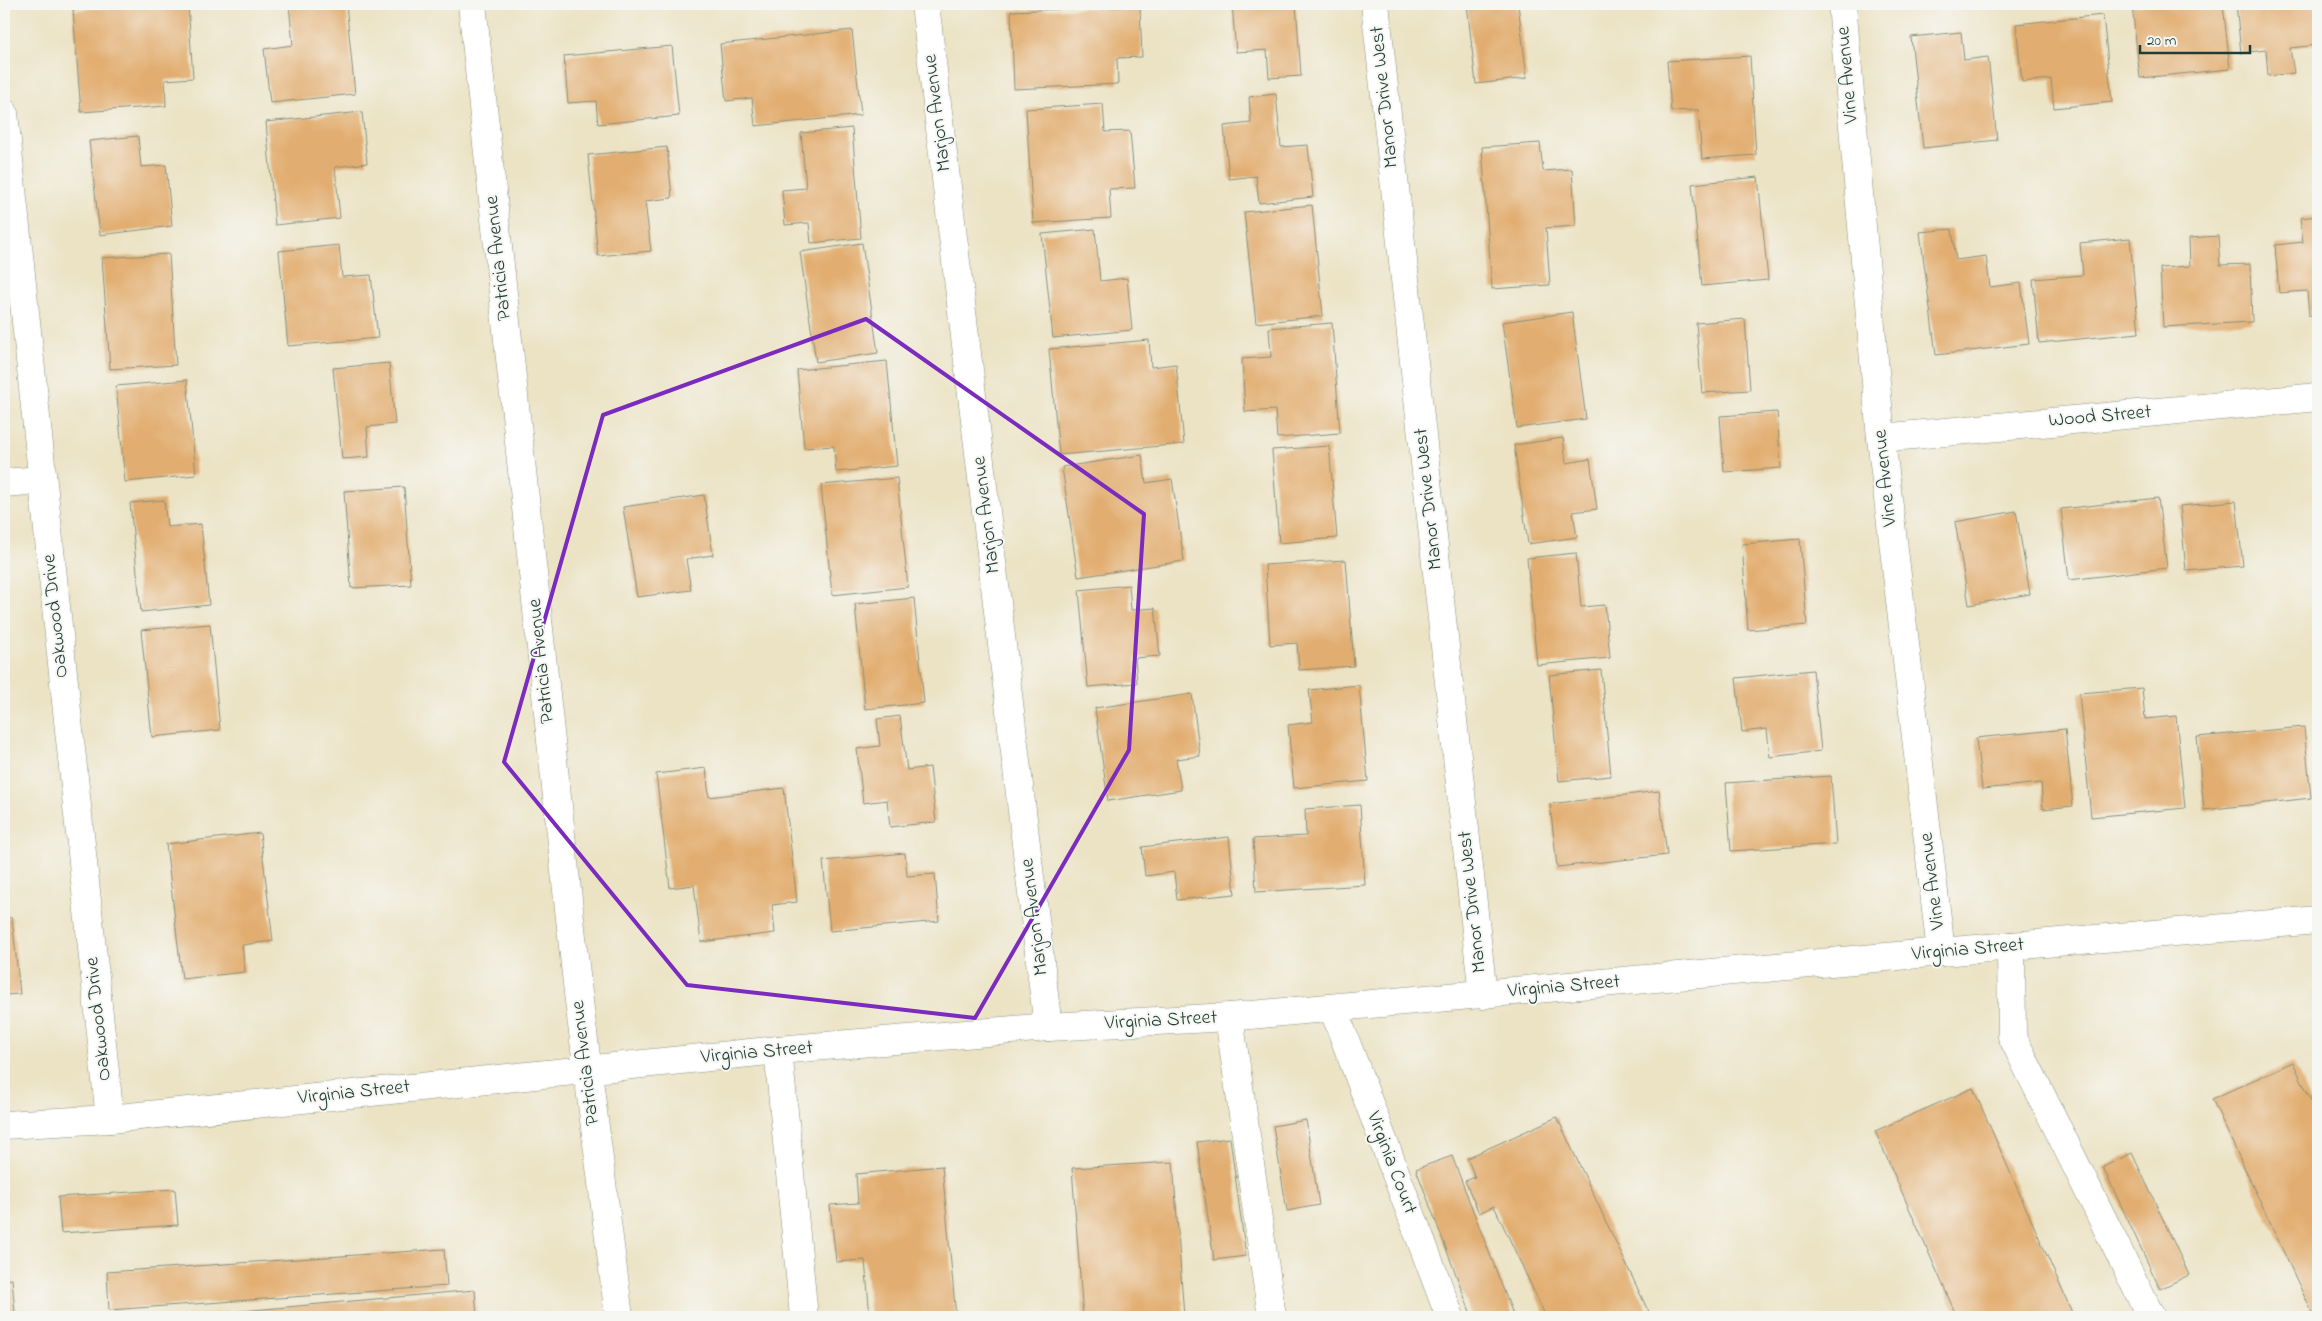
<svg xmlns="http://www.w3.org/2000/svg" width="2322" height="1321" viewBox="0 0 2322 1321" font-family="'Indie Flower',sans-serif">
	<style>
		.building { fill: #e2ad6f }
		.lines { fill: none; stroke-linecap: round; stroke-linejoin: round }
		.minor-casing { stroke: #86907c; stroke-width: 29 }
		.minor { stroke: #fff; stroke-width: 28 }
		.marked { fill: none; stroke: #7b2cbf; stroke-width: 4; stroke-linejoin: round }
		.labels { text-anchor: middle; dominant-baseline: central; stroke-width: 4; stroke-linejoin: round; paint-order: stroke }
		.street-label { font-size: 20px; fill: #1f3d34; stroke: #f6f6f2 }
	</style>
	<rect width="100%" height="100%" fill="#f6f6f2"/>
	<filter id="ink" filterUnits="userSpaceOnUse"><feTurbulence type="fractalNoise" baseFrequency=".02" numOctaves="2"/><feDisplacementMap in="SourceGraphic" scale="10" xChannelSelector="R" yChannelSelector="G"/><feConvolveMatrix kernelMatrix="1 2 1 2 8 2 1 2 1" color-interpolation-filters="sRGB"/></filter>
	<filter id="wash" filterUnits="userSpaceOnUse"><feTurbulence type="fractalNoise" baseFrequency=".0096" numOctaves="4" result="noise"/><feDisplacementMap in="SourceGraphic" scale="20" xChannelSelector="R" yChannelSelector="G"/><feGaussianBlur stdDeviation="1.12" result="paint"/><feColorMatrix in="noise" values="0 0 0 0 0 0 0 0 0 0 0 0 0 0 0 0 0 1.4 0 .05"/><feComposite in="paint" operator="in"/></filter>
	<g filter="url(#wash)">
		<rect width="100%" height="100%" fill="#ece3c5"/>
		<g id="blocks">
			<g class="building">
				<path d="M159,4H188L193,78L165,80L166,106L81,112L73,10Z"/>
				<path d="M289,4H346L355,94L270,103L264,49L293,45Z"/>
				<path d="M1232,4H1296L1301,76L1269,78L1267,50L1236,52Z"/>
				<path d="M1467,4H1518L1527,78L1476,84Z"/>
				<path d="M2156,4H2223L2230,69L2140,78L2132,6Z"/>
				<path d="M2236,4H2318V45L2290,48L2294,73L2268,76L2266,50L2241,53Z"/>
				<path d="M1140,6L1142,57L1117,58L1118,84L1014,89L1011,11Z"/>
				<path d="M2103,15L2112,102L2054,108L2051,79L2022,82L2016,24Z"/>
				<path d="M852,30L861,115L755,126L752,98L726,101L720,44Z"/>
				<path d="M1961,32L1964,60L1988,57L1997,140L1923,148L1911,37Z"/>
				<path d="M672,46L679,116L598,124L596,101L568,103L564,56Z"/>
				<path d="M1750,56L1756,155L1702,159L1698,110L1671,111L1667,61Z"/>
				<path d="M1276,94L1281,147L1308,145L1313,197L1259,203L1256,176L1229,179L1224,126L1251,123L1249,97Z"/>
				<path d="M1103,104L1105,132L1130,131L1135,188L1109,189L1111,218L1033,223L1026,109Z"/>
				<path d="M362,112L367,163L335,167L340,218L275,225L266,122Z"/>
				<path d="M852,128L861,238L811,243L809,223L785,225L782,190L806,188L801,133Z"/>
				<path d="M138,136L141,167L166,165L172,226L100,235L89,141Z"/>
				<path d="M1540,143L1543,171L1572,169L1576,226L1546,228L1550,285L1492,289L1482,147Z"/>
				<path d="M667,147L672,198L645,201L651,251L598,256L588,155Z"/>
				<path d="M1758,177L1768,280L1702,286L1692,184Z"/>
				<path d="M1312,205L1323,316L1256,323L1244,212Z"/>
				<path d="M2318,216V315L2309,316L2307,291L2279,293L2275,245L2303,242L2300,218Z"/>
				<path d="M1095,229L1100,281L1127,278L1132,330L1053,338L1042,234Z"/>
				<path d="M1952,229L1956,260L1986,256L1990,287L2021,283L2029,344L1936,355L1920,232Z"/>
				<path d="M2218,236L2220,265L2250,264L2252,322L2163,327L2160,268L2190,266L2189,238Z"/>
				<path d="M2130,238L2139,333L2039,343L2033,279L2083,275L2080,243Z"/>
				<path d="M862,243L878,353L816,362L800,252Z"/>
				<path d="M339,245L342,277L371,275L378,338L288,346L279,251Z"/>
				<path d="M169,254L176,365L110,369L102,258Z"/>
				<path d="M1572,312L1586,419L1517,428L1502,322Z"/>
				<path d="M1745,319L1750,390L1702,393L1696,323Z"/>
				<path d="M1332,323L1340,433L1277,438L1275,410L1245,412L1242,359L1271,357L1269,328Z"/>
				<path d="M1149,340L1151,367L1176,364L1184,444L1059,455L1049,349Z"/>
				<path d="M887,361L897,466L836,472L834,446L804,448L797,370Z"/>
				<path d="M389,363L395,424L367,427L369,457L342,459L333,368Z"/>
				<path d="M187,380L196,475L125,482L116,386Z"/>
				<path d="M1777,412L1781,468L1724,472L1720,416Z"/>
				<path d="M1563,438L1566,463L1590,459L1597,509L1573,512L1577,537L1528,544L1514,445Z"/>
				<path d="M1329,446L1337,538L1279,543L1272,450Z"/>
				<path d="M1142,455L1146,483L1172,479L1184,561L1078,577L1062,467Z"/>
				<path d="M897,478L908,587L832,595L821,485Z"/>
				<path d="M404,487L411,585L351,588L344,491Z"/>
				<path d="M704,495L713,555L686,559L691,590L637,597L623,507Z"/>
				<path d="M2158,498L2167,568L2069,580L2061,509Z"/>
				<path d="M164,500L167,527L201,524L209,605L141,612L130,503Z"/>
				<path d="M2236,501L2243,566L2186,571L2180,506Z"/>
				<path d="M2016,511L2030,594L1969,605L1955,522Z"/>
				<path d="M1800,539L1807,625L1748,630L1742,544Z"/>
				<path d="M1576,553L1581,607L1605,605L1610,658L1537,665L1527,558Z"/>
				<path d="M1346,560L1354,666L1299,670L1297,643L1270,645L1265,565Z"/>
				<path d="M1129,585L1131,610L1155,608L1160,656L1135,658L1137,683L1088,687L1079,590Z"/>
				<path d="M914,598L924,703L865,709L855,604Z"/>
				<path d="M210,624L220,730L152,737L141,630Z"/>
				<path d="M1601,670L1611,776L1559,781L1549,675Z"/>
				<path d="M1813,670L1821,751L1770,757L1767,729L1742,732L1736,678Z"/>
				<path d="M1359,685L1368,781L1294,788L1288,725L1313,722L1309,690Z"/>
				<path d="M2142,688L2145,719L2176,716L2185,808L2091,817L2079,693Z"/>
				<path d="M1192,694L1200,756L1176,759L1181,790L1108,801L1095,708Z"/>
				<path d="M900,716L907,770L930,767L936,822L890,827L887,800L863,803L857,749L880,746L877,719Z"/>
				<path d="M2304,727L2311,798L2204,810L2197,737Z"/>
				<path d="M2065,729L2073,806L2043,809L2041,783L1982,789L1976,738Z"/>
				<path d="M706,768L709,797L784,788L797,902L772,905L775,933L701,942L694,885L670,888L656,774Z"/>
				<path d="M1831,776L1836,844L1731,851L1726,783Z"/>
				<path d="M1659,791L1667,855L1557,867L1550,804Z"/>
				<path d="M1360,805L1365,885L1256,892L1253,839L1306,836L1305,809Z"/>
				<path d="M260,833L273,941L242,945L245,972L182,979L166,844Z"/>
				<path d="M1229,837L1235,894L1177,900L1174,872L1145,876L1142,847Z"/>
				<path d="M905,853L907,876L935,874L939,921L830,931L823,861Z"/>
				<path d="M4,918H12L20,994L4,995Z"/>
				<path d="M2293,1062L2318,1116V1317H2314L2212,1099Z"/>
				<path d="M1973,1088L2074,1317H1957L1875,1131Z"/>
				<path d="M1557,1117L1651,1317H1546L1494,1206L1479,1213L1465,1181L1475,1177L1467,1158Z"/>
				<path d="M1306,1120L1319,1205L1287,1211L1273,1126Z"/>
				<path d="M1230,1138L1246,1256L1214,1260L1197,1142Z"/>
				<path d="M2132,1153L2189,1275L2160,1289L2103,1167Z"/>
				<path d="M1452,1156L1514,1317H1472L1416,1169Z"/>
				<path d="M1173,1162L1184,1317H1083L1072,1168Z"/>
				<path d="M942,1166L956,1317H870L865,1260L836,1262L830,1205L858,1203L856,1174Z"/>
				<path d="M175,1189L178,1225L61,1233L58,1197Z"/>
				<path d="M444,1249L447,1286L109,1310L107,1272Z"/>
				<path d="M12,1279L15,1313L4,1314V1280Z"/>
				<path d="M475,1290L477,1317H187V1316Z"/>
			</g>
		</g>
	</g>
	<g filter="url(#ink)">
		<use href="#blocks" fill-opacity="0" stroke="#86907c" stroke-width="1"/>
		<g class="lines">
			<defs>
				<g id="minor">
					<path d="M472,4L578,993L619,1317"/>
					<path d="M925,4L1048,1027"/>
					<path d="M1375,4L1483,995"/>
					<path d="M1842,4L1881,438L1941,952"/>
					<path d="M4,113L110,1119"/>
					<path d="M1881,438L2318,397"/>
					<path d="M4,483L41,480"/>
					<path d="M2011,946L2012,1036L2151,1317"/>
					<path d="M1333,1008L1450,1317"/>
					<path d="M1229,1017L1272,1317"/>
					<path d="M778,1050L804,1317"/>
					<path d="M4,1125L110,1119L778,1050L1048,1027L1229,1017L1941,952L2318,920"/>
				</g>
			</defs>
			<use href="#minor" class="minor-casing"/>
			<use href="#minor" class="minor"/>
		</g>
	</g>
	<path class="marked" d="M866,319L1144,514L1129,750L975,1018L687,985L504,762L603,415Z"/>
	<g class="labels">
		<g class="street-label">
			<text transform="translate(1848 75) rotate(-95)">Vine Avenue</text>
			<text transform="translate(1385 97) rotate(-96)">Manor Drive West</text>
			<text transform="translate(938 113) rotate(-97)">Marjon Avenue</text>
			<text transform="translate(499 258) rotate(-96)">Patricia Avenue</text>
			<text transform="translate(2100 417) rotate(-5)">Wood Street</text>
			<text transform="translate(1886 478) rotate(-96)">Vine Avenue</text>
			<text transform="translate(1429 499) rotate(-96)">Manor Drive West</text>
			<text transform="translate(987 515) rotate(-97)">Marjon Avenue</text>
			<text transform="translate(56 616) rotate(-96)">Oakwood Drive</text>
			<text transform="translate(542 661) rotate(-96)">Patricia Avenue</text>
			<text transform="translate(1933 881) rotate(-97)">Vine Avenue</text>
			<text transform="translate(1473 902) rotate(-96)">Manor Drive West</text>
			<text transform="translate(1035 917) rotate(-97)">Marjon Avenue</text>
			<text transform="translate(1968 950) rotate(-5)">Virginia Street</text>
			<text transform="translate(1564 987) rotate(-5)">Virginia Street</text>
			<text transform="translate(99 1019) rotate(-96)">Oakwood Drive</text>
			<text transform="translate(1161 1021) rotate(-3)">Virginia Street</text>
			<text transform="translate(757 1053) rotate(-5)">Virginia Street</text>
			<text transform="translate(586 1063) rotate(-97)">Patricia Avenue</text>
			<text transform="translate(354 1093) rotate(-6)">Virginia Street</text>
			<text transform="translate(1391 1163) rotate(69)">Virginia Court</text>
		</g>
	</g>
	<rect width="2322" height="1321" fill="none" stroke="#f6f6f2" stroke-width="20"/>
	<path d="M2140 45v8h110v-8" fill="none" stroke="#1f3d34" stroke-width="2.5"/>
	<text x="2147" y="45" font-size="15" fill="#1f3d34" stroke="#f6f6f2" stroke-width="4" paint-order="stroke">20 m</text>
</svg>
